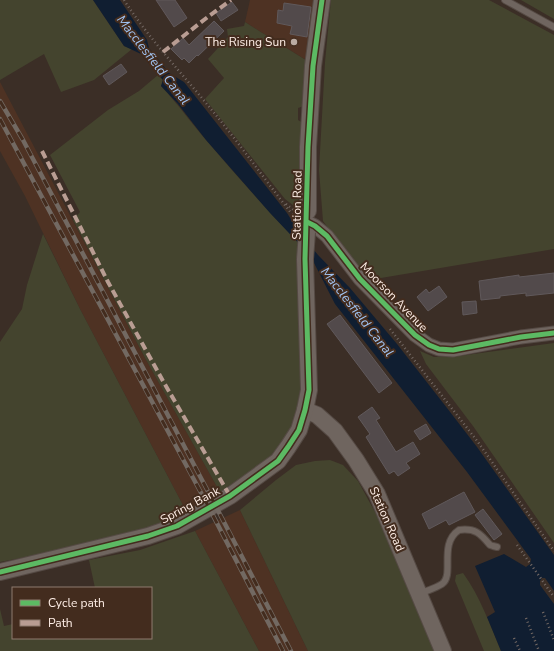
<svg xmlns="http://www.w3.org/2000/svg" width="554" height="651" viewBox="0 0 554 651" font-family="'Nunito Sans',sans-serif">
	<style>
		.built { fill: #4e3223 }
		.green { fill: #44442e }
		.water { fill: #101e31 }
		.building { fill: #524a4b; stroke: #60595b }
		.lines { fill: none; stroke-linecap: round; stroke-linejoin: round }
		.service-casing { stroke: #554a44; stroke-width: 8 }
		.minor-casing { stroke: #554a44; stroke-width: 15 }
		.tertiary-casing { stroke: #554a44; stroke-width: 18 }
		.path { stroke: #756a65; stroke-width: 2.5; stroke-dasharray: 1 3; stroke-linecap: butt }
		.service { stroke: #6f655f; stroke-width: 6 }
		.minor { stroke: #6f655f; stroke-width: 13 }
		.tertiary { stroke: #6f655f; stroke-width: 16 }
		.rail-casing { stroke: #726962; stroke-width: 4.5 }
		.rail { stroke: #432c1e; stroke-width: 3; stroke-dasharray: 9; stroke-linecap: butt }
		.tertiary-bridge-casing { stroke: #554a44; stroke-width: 18; stroke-linecap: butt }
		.tertiary-bridge { stroke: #6f655f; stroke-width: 16 }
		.quiet { stroke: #b99d93; stroke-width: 4; stroke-dasharray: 8 4; stroke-linecap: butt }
		.cycleway-casing { stroke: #432c1e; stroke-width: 8 }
		.cycleway { stroke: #5cba63; stroke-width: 5 }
		.poi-dot { fill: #baaba3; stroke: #432c1e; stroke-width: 1.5 }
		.labels { text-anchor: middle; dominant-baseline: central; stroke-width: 4; stroke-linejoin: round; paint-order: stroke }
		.poi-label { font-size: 12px; fill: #feeee6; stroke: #432c1e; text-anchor: end }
		.street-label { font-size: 12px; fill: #feeee6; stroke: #432c1e }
		.water-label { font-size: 13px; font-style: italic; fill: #a1c4f3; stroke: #432c1e }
	</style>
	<rect width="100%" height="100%" fill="#3b2e26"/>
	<g class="built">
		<path d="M250,0H317L309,62L245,22Z"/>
		<path d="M0,82L145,358L221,494L186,511L80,309L25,196L0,151Z"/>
		<path d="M240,510L308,651H259L195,531Z"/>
	</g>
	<g class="green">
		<path d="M0,0H93L124,46L132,49L94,80L61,92L44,54L0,80Z"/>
		<path d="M331,0H489L554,35V249L375,279L371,282L340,245L323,221L319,170L325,62Z"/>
		<path d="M521,0H554V19Z"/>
		<path d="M245,22L309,62L304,106L298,108V120L303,123L298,209L285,199L205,99L224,78L208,59L228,37L227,29L244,26Z"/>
		<path d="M158,75L163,80L161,86C178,104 191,123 207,141C236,175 266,209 297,241L302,381L293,427L280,453L221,494L145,358L73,220L80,212L50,155L108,110L139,91Z"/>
		<path d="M43,234L80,309L186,511L156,528L74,548L0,562V342L22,309L27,285Z"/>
		<path d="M554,343V543L473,426L426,364L420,351L434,357L459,356Z"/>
		<path d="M330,460L343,465L358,481L381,523L436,651H308L240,510L276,480L296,465L315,461Z"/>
		<path d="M195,531L259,651H0V609L4,626L13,624V638H151V588H95L89,560L140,550Z"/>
		<path d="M463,573C480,596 490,625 501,651H484L455,581L456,575Z"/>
	</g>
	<path class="water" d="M93,0H120L147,40L149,48L169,73L184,82L287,213L299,232L318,255L350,288L397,344L447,408L477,447L554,555V591L545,578H542L540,581V585L554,604V651H501L487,617L495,612L475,566L504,554L526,567L530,564L531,559L467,472L335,304L313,261L306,251L270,213L206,140L178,104L161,86L163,80L141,54L124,46Z"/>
	<g class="building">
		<path d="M156,0H175L187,18L174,27Z"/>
		<path d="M232,2L238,10L221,21L216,13Z"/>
		<path d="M284,3L311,7L307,37L290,34L292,26L277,23L278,10L283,11Z"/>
		<path d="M214,21L224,31L198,56L197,55L189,63L184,58L182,60L171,49L183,38L189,45Z"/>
		<path d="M121,64L127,72L109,85L103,76Z"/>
		<path d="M554,273V293L526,296V293L500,296V298L481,300L479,281L519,275V277Z"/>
		<path d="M439,286L447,297L428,311L417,297L426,289L429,293Z"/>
		<path d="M476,301L477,313L463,315L462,302Z"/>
		<path d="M340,315L392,383L379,393L327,324Z"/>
		<path d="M372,407L380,418L376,420L396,452L413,442L420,454L406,463L410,468L398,476L394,471L389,474L366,437L370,434L358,417Z"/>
		<path d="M426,424L431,433L420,440L414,431Z"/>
		<path d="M464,492L475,512L449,525L446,520L429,529L422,514Z"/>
		<path d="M483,509L502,534L494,540L475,515Z"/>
	</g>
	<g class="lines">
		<defs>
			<g id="service">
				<path d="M505,0L554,27"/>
				<path d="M419,594C426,591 436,588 442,584C455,575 438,544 459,530C475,528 480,533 490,545L493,546L497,547"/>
			</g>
			<path id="minor" d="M307,222L315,226L327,236L360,279L415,335L429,345L439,349L453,350L521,337L554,333"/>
			<g id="tertiary">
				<path d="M308,211V147L313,66L322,0"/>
				<path d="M305,410L317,415L335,431L356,460L377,494L443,651"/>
				<path d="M0,572L148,536L177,526L230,496L278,461L288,447L299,430L305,410L309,390L305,259"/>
			</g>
		</defs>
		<use href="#service" class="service-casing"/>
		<use href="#minor" class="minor-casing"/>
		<use href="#tertiary" class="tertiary-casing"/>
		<g class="path">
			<path d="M124,0C148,37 178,69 206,103C237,140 265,180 295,218"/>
			<path d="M286,204L295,211"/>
			<path d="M390,329L478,442L554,551"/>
			<path d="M517,545L554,597"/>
			<path d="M543,612L554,640"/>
			<path d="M526,618L539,651"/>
			<path d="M514,638L520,651"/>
		</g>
		<use href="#service" class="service"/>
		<use href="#minor" class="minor"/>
		<use href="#tertiary" class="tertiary"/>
		<defs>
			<g id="rail">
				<path d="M0,101L23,140L212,499L291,651"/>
				<path d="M0,119L206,502L283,651"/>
			</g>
		</defs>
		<use href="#rail" class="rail-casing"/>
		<use href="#rail" class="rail"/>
		<defs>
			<path id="tertiary-bridge" d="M305,259L307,232"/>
		</defs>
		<use href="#tertiary-bridge" class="tertiary-bridge-casing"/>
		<use href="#tertiary-bridge" class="tertiary-bridge"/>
		<g class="quiet">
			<path d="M163,52L209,16L231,0"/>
			<path d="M42,151L108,282L163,381L230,496"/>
		</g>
		<defs>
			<g id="cycleway">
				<path d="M307,222L315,226L327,236L360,279L415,335L429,345L439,349L453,350L521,337L554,333"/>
				<path d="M0,572L148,536L177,526L230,496L278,461L288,447L299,430L305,410L309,390L305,259L308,147L313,66L322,0"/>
			</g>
		</defs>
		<use href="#cycleway" class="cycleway-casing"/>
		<use href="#cycleway" class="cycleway"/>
	</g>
	<circle class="poi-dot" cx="294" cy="42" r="4"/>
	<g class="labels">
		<g class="poi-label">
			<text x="286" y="42">The Rising Sun</text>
		</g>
		<g class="street-label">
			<text transform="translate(297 205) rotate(-89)">Station Road</text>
			<text transform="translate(394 297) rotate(46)">Moorson Avenue</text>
			<text transform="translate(190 505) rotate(-28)">Spring Bank</text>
			<text transform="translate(387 519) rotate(66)">Station Road</text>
		</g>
		<g class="water-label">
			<text transform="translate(153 60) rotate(52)">Macclesfield Canal</text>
			<text transform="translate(357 312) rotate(52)">Macclesfield Canal</text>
		</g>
	</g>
	<rect x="12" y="587" width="140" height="52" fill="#432c1e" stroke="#8e7a6e"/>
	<rect x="20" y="600" width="20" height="6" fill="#5cba63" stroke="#8e7a6e"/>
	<text x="48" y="607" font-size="12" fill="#feeee6">Cycle path</text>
	<rect x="20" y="620" width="20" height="6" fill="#b99d93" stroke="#8e7a6e"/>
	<text x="48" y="627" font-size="12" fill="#feeee6">Path</text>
</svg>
